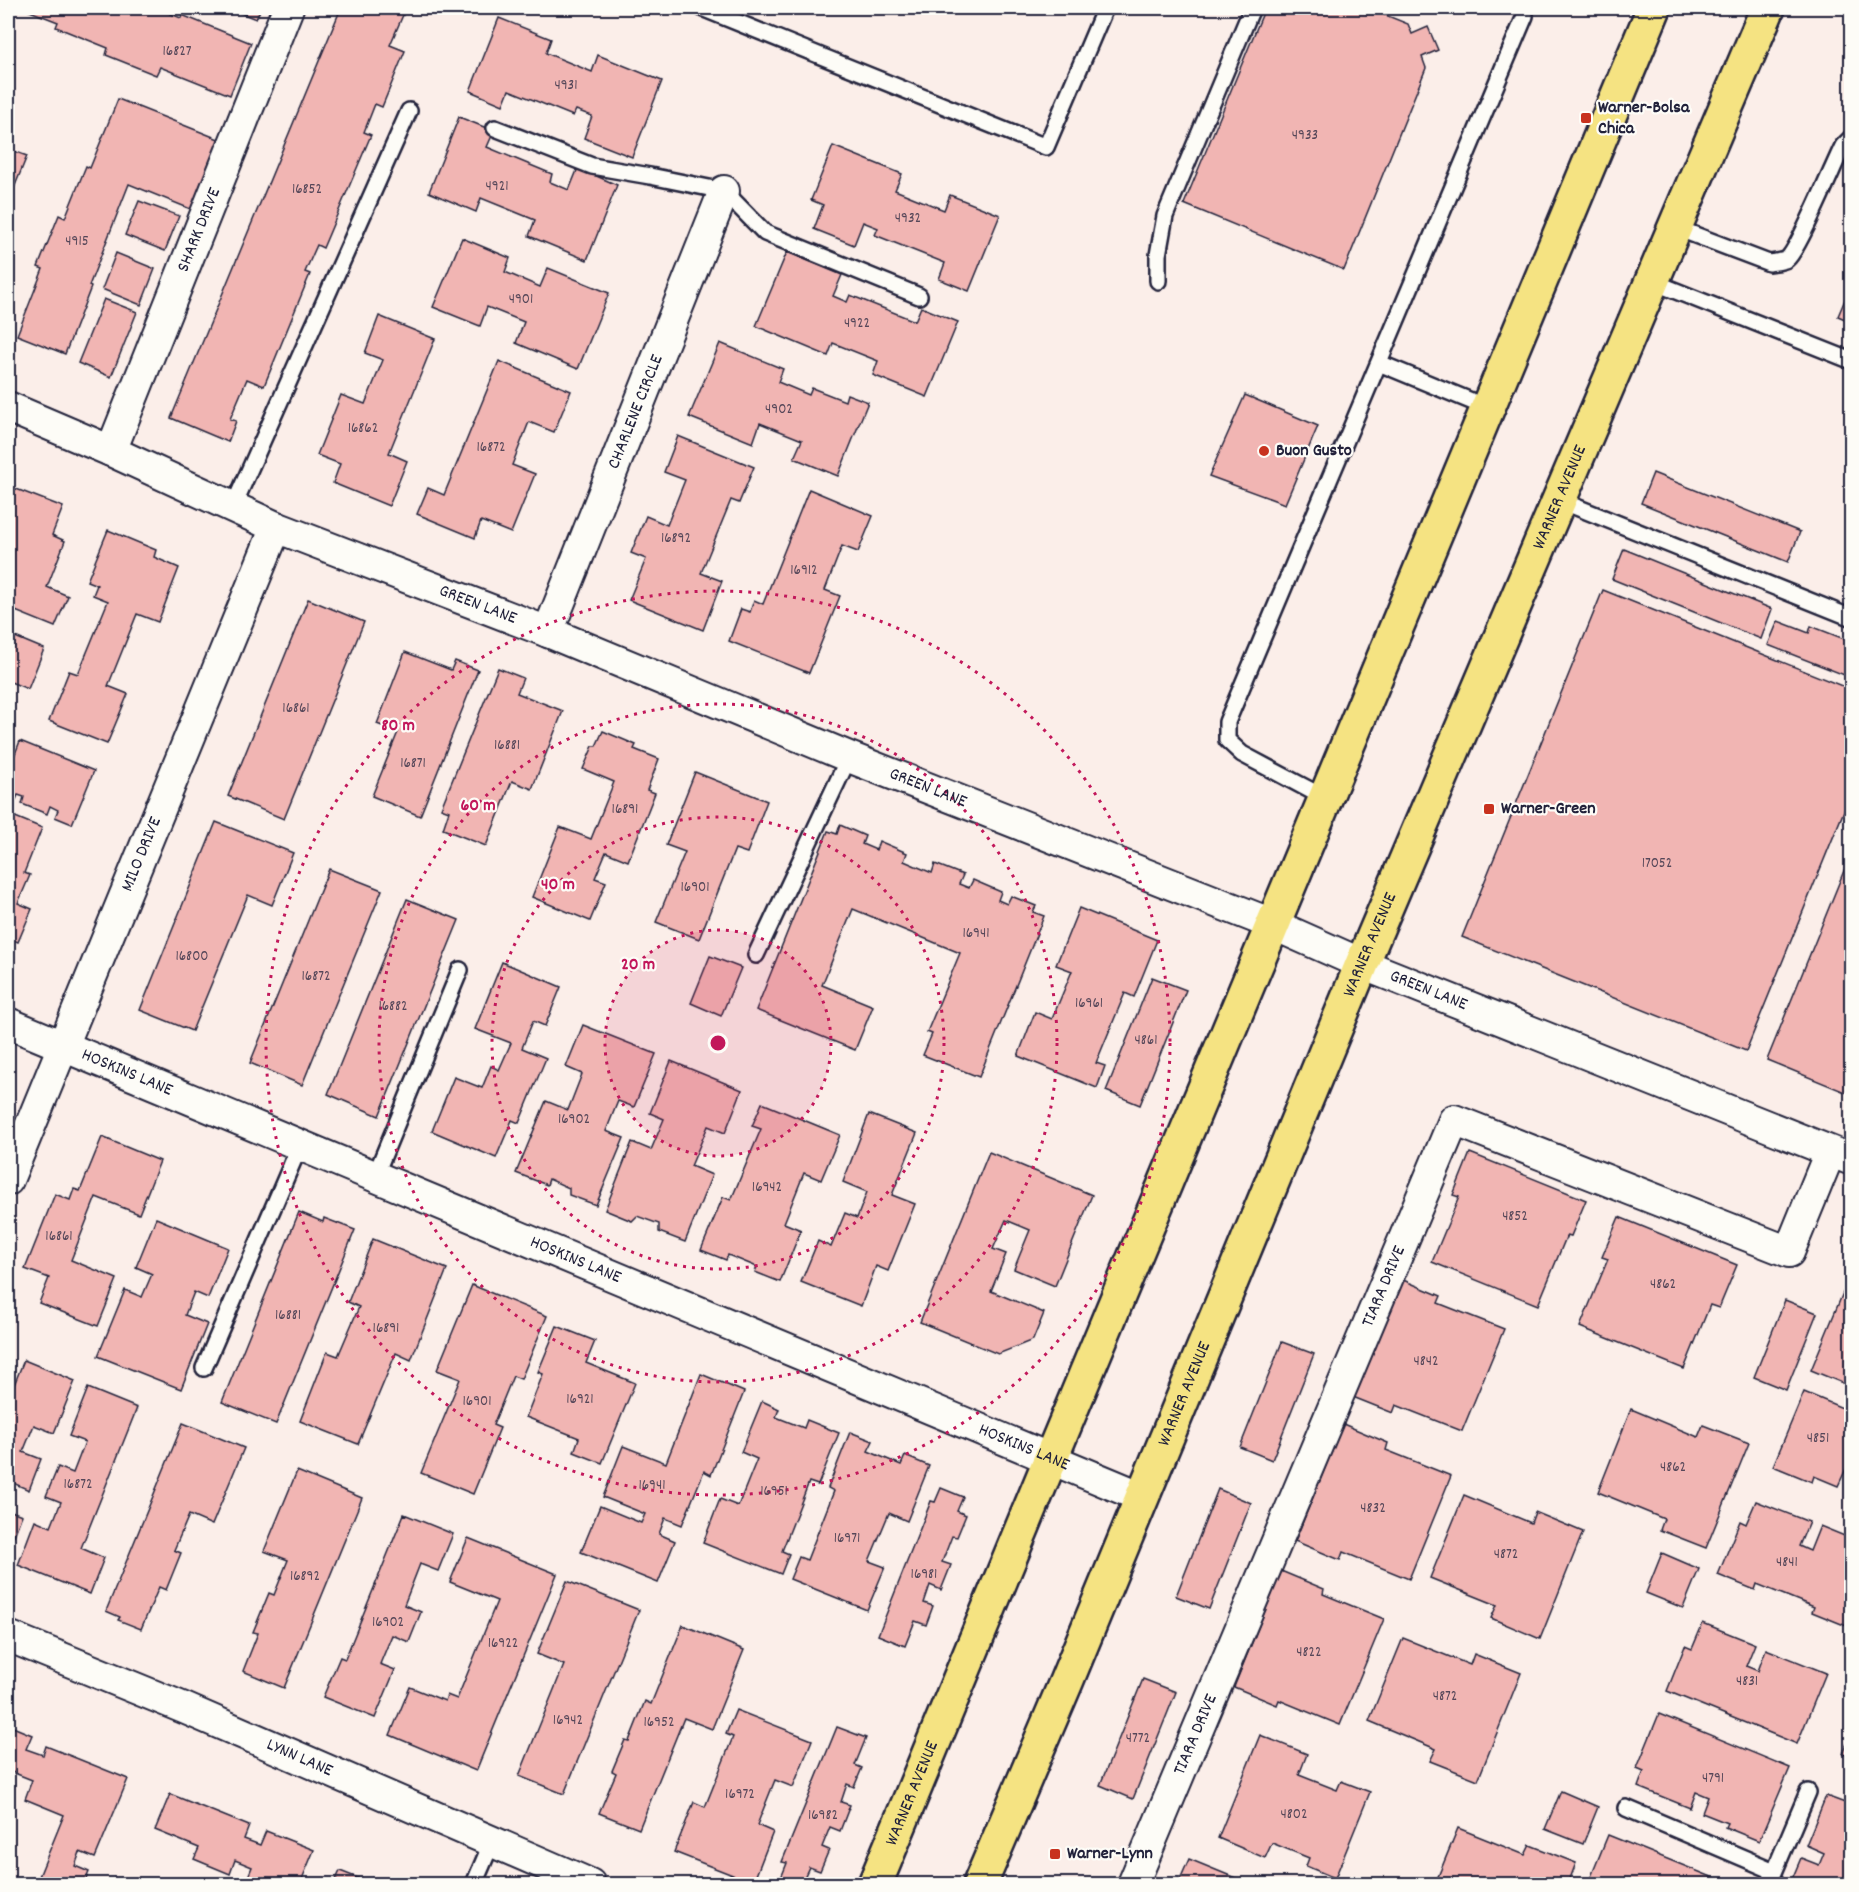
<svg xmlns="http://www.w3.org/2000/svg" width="1859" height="1892" viewBox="0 0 1859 1892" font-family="Dekko,sans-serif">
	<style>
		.building { fill: #f1b5b3; stroke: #22223b; stroke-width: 1.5 }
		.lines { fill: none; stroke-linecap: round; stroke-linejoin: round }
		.service-casing { stroke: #22223b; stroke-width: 20 }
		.minor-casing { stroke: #22223b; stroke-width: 34 }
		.primary-casing { stroke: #22223b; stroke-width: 38 }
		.service { stroke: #fdfcf7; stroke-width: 15 }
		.minor { stroke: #fdfcf7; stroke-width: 30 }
		.primary { stroke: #f5e382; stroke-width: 33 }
		.ring { fill: none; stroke: #c2185b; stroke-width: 3; stroke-dasharray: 3 6 }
		.poi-dot { fill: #c8321e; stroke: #fdfcf7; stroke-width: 2 }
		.labels { text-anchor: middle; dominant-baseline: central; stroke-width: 4.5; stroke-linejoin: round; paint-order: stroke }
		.number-label { font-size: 15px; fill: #564759 }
		.poi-label { font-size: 18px; font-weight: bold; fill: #22223b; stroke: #fdfcf7; text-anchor: start }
		.street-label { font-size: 18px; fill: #22223b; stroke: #fdfcf7 }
		.centre { fill: #c2185b; stroke: #fdfcf7; stroke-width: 3 }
		.ring-label { font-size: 18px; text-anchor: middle; font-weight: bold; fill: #c2185b; stroke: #fdfcf7; stroke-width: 4.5; stroke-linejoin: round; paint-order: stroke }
	</style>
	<rect width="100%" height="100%" fill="#fbeee9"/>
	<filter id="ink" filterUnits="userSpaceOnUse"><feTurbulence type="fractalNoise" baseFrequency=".0167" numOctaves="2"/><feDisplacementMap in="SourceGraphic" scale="12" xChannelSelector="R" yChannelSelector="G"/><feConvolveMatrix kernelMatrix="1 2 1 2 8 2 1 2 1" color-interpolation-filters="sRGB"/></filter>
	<g filter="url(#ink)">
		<g class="building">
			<path d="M22,8H156L181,18L182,15L251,43L230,95L160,67L156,75L106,55L108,48L56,27L58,22Z"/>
			<path d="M228,8H261L256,19Z"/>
			<path d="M341,8H406L390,45L405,51L382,107L375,104L364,132L371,135L323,248L317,245L305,272L310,274L264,386L247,379L230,419L236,421L228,442L171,418Z"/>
			<path d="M1265,8H1368L1408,24L1412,34L1428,27L1438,50L1422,57L1426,68L1344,270L1184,204Z"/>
			<path d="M499,18L551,39L546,53L592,72L598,55L662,81L632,157L584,138L592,116L576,110L573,116L509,90L503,105L470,91Z"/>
			<path d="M118,99L221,140L193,210L129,184L89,286L91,287L65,354L17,335L43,269L38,267L59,215L65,218L86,166L90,168Z"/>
			<path d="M459,117L494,131L487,147L552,174L550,182L569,190L578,168L617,185L587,260L529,236L535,220L481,198L476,212L429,192Z"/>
			<path d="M833,146L902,174L895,190L944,210L950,195L1000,215L969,291L939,279L945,263L875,235L878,228L863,222L854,245L814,229L823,205L811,200Z"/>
			<path d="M8,149L27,156L8,203Z"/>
			<path d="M139,201L179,216L165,251L125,235Z"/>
			<path d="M462,238L510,258L505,272L540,287L548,268L609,293L578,369L516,343L524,322L487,307L480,326L433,307Z"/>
			<path d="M787,252L842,275L833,296L847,302L850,295L915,321L921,307L958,322L927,397L873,375L878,361L833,343L828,356L756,326Z"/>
			<path d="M116,253L155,269L141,305L102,289Z"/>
			<path d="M1852,283V322L1838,316Z"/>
			<path d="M104,299L137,312L111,377L78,363Z"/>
			<path d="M379,316L435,339L389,453L407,461L389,506L333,483L340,464L317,455L341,395L365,404L383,360L365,353Z"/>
			<path d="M720,343L783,369L778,382L809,395L812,388L845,401L847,394L868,402L838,476L794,458L802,440L760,423L753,443L689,417Z"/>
			<path d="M499,361L571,391L554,432L529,422L512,465L535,474L511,533L481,521L475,538L417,514L428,488L444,495Z"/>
			<path d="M1245,395L1318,426L1285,504L1209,476Z"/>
			<path d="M678,436L754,467L739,503L731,500L701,573L722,581L703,630L629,600L646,559L631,553L646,516L667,525L685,480L664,472Z"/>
			<path d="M1653,473L1800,532L1788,562L1641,503Z"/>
			<path d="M11,487L63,507L52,535L65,541L47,587L68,596L55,627L8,608V495Z"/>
			<path d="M809,489L873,516L858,552L842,546L825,590L840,596L809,673L729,641L741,609L750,612L754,600L763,604Z"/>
			<path d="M108,530L156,550L154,557L179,568L158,622L137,614L108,686L128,694L107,744L49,721L69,671L78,674L108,601L93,595L97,585L87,581Z"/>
			<path d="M1624,549L1772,609L1761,639L1612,579Z"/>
			<path d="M1603,590L1852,690V791L1746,1051L1462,937Z"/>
			<path d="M308,599L364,622L284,819L228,796Z"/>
			<path d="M1778,621L1809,633L1811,626L1852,642V678L1768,645Z"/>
			<path d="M8,634L44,649L28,689L8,681Z"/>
			<path d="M405,652L451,670L455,661L478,670L420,816L372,796L398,732L377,724Z"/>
			<path d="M498,668L523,678L517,693L563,711L532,789L512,781L486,846L443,829L449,811L441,808Z"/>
			<path d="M603,731L636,745L634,749L659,759L647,790L655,793L628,861L606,852L595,878L606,882L590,921L532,897L560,827L591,839L614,782L583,769L593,746H596Z"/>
			<path d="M20,741L94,771L72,824L55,817L58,810L50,806L47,814L22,804L24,797L18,795L15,802L8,799V772Z"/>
			<path d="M695,772L767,801L747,853L735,849L699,939L656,922L685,852L666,845Z"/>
			<path d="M8,814L42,828L24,873L30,875L18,903L32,909L18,942L8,938Z"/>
			<path d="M216,822L293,853L272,905L248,895L192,1031L140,1010Z"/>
			<path d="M840,825L865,836L862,844L876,850L879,841L907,853L904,861L932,873L935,864L963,875L959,884L969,888L973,880L1001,892L998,900L1007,904L1011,896L1036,906L1033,912L1044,916L979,1077L923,1055L932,1034L927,1032L960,953L853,909L822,985L873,1006L855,1050L756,1010L828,831L837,834Z"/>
			<path d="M1852,851V1095L1767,1060Z"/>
			<path d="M329,869L382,890L302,1085L250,1063Z"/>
			<path d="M407,899L459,920L379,1116L328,1094Z"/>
			<path d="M1079,908L1157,940L1134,997L1125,993L1096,1063L1105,1066L1097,1088L1018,1056L1035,1012L1052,1019L1072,971L1056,965Z"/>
			<path d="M710,956L741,968L721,1016L691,1003Z"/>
			<path d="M502,962L561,987L545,1026L533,1021L522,1048L546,1058L519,1123L512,1120L496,1158L432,1131L454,1077L482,1088L491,1066L499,1070L511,1043L475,1029Z"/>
			<path d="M1152,977L1186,990L1140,1105L1106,1091Z"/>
			<path d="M583,1025L656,1054L634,1107L618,1101L606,1131L624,1138L596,1205L569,1195V1188L549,1179L547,1185L516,1173L546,1101L568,1110L582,1074L566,1067Z"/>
			<path d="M671,1061L742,1090L725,1133L708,1126L691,1166L712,1175L685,1242L659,1232V1224L637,1216L632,1221L605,1210L632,1142L651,1150L664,1119L650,1113Z"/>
			<path d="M762,1103L840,1135L821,1180L804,1173L784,1223L801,1230L780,1282L755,1272L757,1267L728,1255L726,1260L701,1250L723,1197L731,1200L761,1129L752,1126Z"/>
			<path d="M869,1114L917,1133L892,1195L915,1204L888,1271L876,1266L861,1306L801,1282L818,1241L831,1247L845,1213L857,1218L867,1192L843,1182Z"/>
			<path d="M102,1137L160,1161L139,1214L96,1197L71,1260L117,1279L98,1326L39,1303L49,1278L25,1269L55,1194L70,1200L74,1189L80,1191Z"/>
			<path d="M989,1152L1092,1195L1055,1286L1014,1269L1030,1230L1006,1220L993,1249L1006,1254L991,1291L1044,1313L1033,1340L998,1354L920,1322Z"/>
			<path d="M1470,1153L1586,1200L1571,1236L1567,1235L1538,1305L1432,1262L1459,1197L1453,1195Z"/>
			<path d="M299,1212L323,1222L324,1218L355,1230L276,1424L222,1402Z"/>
			<path d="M1619,1217L1737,1265L1719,1308L1710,1305L1684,1369L1580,1327L1608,1259L1602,1257Z"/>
			<path d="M156,1218L228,1248L208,1298L194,1292L185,1315L207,1324L181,1389L98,1356L125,1290L142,1297L152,1274L136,1267Z"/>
			<path d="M373,1239L447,1269L411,1360L396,1353L358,1444L300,1421L327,1352L338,1356L359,1307L348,1302Z"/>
			<path d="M1852,1271V1387L1811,1370Z"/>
			<path d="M1396,1277L1441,1296L1438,1303L1504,1329L1462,1431L1396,1405L1393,1413L1348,1395Z"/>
			<path d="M472,1285L547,1316L521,1379L513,1376L493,1425L500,1428L473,1494L421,1473L460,1379L437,1370Z"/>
			<path d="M1785,1300L1817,1313L1786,1390L1754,1377Z"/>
			<path d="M557,1326L595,1341L586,1363L635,1383L602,1463L574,1452L579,1438L526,1417L543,1374L538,1372Z"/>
			<path d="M1282,1342L1314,1354L1272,1460L1240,1447Z"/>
			<path d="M24,1360L75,1381L54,1433L34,1425L23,1452L41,1459L29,1490L11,1482L8,1491V1394L10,1395Z"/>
			<path d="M701,1374L744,1392L711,1475L704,1471L682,1525L665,1518L659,1534L675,1541L658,1583L581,1552L600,1506L641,1523L645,1514L603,1497L623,1446L666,1463Z"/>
			<path d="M88,1388L137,1408L81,1548L104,1558L90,1594L18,1565L35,1520L51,1527L61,1502L46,1496L58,1467L73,1473L85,1442L69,1436Z"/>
			<path d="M1804,1392L1852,1412V1471L1846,1469L1838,1486L1814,1476L1812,1482L1773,1466Z"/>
			<path d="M762,1401L779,1409L776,1417L804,1428L807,1420L839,1433L818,1485L809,1482L782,1551L789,1554L781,1574L703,1543L720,1499L738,1506L757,1459L741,1452Z"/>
			<path d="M1631,1409L1698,1437L1703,1425L1749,1443L1706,1548L1660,1530L1664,1519L1598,1492Z"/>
			<path d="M183,1423L244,1448L212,1525L189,1515L174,1550L181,1553L166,1590L159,1587L141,1629L118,1620L120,1617L106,1611Z"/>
			<path d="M1343,1424L1388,1443L1386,1450L1451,1476L1409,1579L1343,1552L1340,1560L1295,1541Z"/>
			<path d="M850,1432L873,1441L868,1451L901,1465L905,1456L929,1466L907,1521L889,1513L869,1561L885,1567L867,1610L790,1579L799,1557L807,1560L834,1491L828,1488Z"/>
			<path d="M297,1471L362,1498L284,1688L243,1671L258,1633L253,1632L269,1593L274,1595L288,1560L264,1551Z"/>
			<path d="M941,1488L963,1497L957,1511L966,1515L957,1537L952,1536L942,1562L951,1565L941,1590L930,1585L924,1603L933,1606L926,1625L915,1621L905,1646L878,1635L931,1501L935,1502Z"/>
			<path d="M1218,1489L1251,1503L1209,1609L1176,1596Z"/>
			<path d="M1464,1495L1531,1523L1535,1512L1583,1532L1540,1639L1491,1618L1497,1605L1430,1578Z"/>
			<path d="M1756,1501L1809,1522L1799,1546L1810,1551L1820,1526L1852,1539V1621L1849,1627L1812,1612L1814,1607L1757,1584L1755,1590L1718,1575L1740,1521L1746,1524Z"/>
			<path d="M8,1510L22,1515L10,1546L8,1545Z"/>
			<path d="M404,1514L453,1534L438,1571L420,1564L404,1605L421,1612L409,1642L392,1635L380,1664L395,1670L375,1718L323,1697L340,1657L345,1659Z"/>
			<path d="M468,1538L557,1574L476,1771L390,1735L410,1687L445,1701L447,1695L457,1699L497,1601L450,1582Z"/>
			<path d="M1662,1553L1699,1569L1683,1608L1646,1593Z"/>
			<path d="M1281,1571L1324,1589L1323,1594L1384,1619L1340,1725L1279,1700L1277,1705L1234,1687Z"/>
			<path d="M567,1581L639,1610L564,1794L519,1776L564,1665L537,1654Z"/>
			<path d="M1703,1623L1755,1644L1746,1666L1758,1671L1766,1649L1826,1673L1797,1744L1667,1691L1685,1646L1692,1649Z"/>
			<path d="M683,1625L744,1650L712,1729L684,1718L639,1829L599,1813L616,1773L612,1771L625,1740L629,1741L645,1701L651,1704Z"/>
			<path d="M1403,1638L1470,1665L1474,1654L1521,1673L1478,1780L1430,1761L1436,1749L1369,1721Z"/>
			<path d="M1143,1679L1176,1692L1133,1799L1100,1785Z"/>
			<path d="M736,1710L812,1740L793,1787L775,1780L757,1825L773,1832L753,1883L674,1852L694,1802L705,1807L733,1737L726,1734Z"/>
			<path d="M1659,1714L1790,1768L1759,1841L1725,1827L1727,1823L1702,1813L1708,1797L1696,1792L1690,1808L1638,1787L1644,1771L1637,1768Z"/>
			<path d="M8,1725L32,1735L26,1749L43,1755L46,1746L128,1779L95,1858L80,1852L75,1866L89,1872L84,1884H36L64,1815L25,1799L32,1780L12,1772L8,1783Z"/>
			<path d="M837,1727L866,1738L855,1765L862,1768L854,1787L847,1784L841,1802L850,1805L840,1831L830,1827L822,1847L829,1850L820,1871L809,1867L801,1884H797L781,1878L787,1863L782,1862Z"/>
			<path d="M1852,1732V1756L1843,1753Z"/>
			<path d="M1260,1735L1307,1754L1299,1775L1337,1790L1341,1781L1370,1792L1335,1878L1306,1866L1309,1858L1272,1843L1265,1858L1218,1838Z"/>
			<path d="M1561,1791L1598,1807L1583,1844L1545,1829Z"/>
			<path d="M170,1794L249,1826L244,1839L260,1845L266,1831L314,1850L300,1884H245L252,1867L235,1860L230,1874L194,1859L199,1848L155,1830Z"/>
			<path d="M1848,1795L1852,1797V1884H1790L1801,1858L1819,1865L1824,1853L1806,1845L1826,1796L1845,1803Z"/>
			<path d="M1458,1828L1525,1855L1530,1845L1576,1863L1568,1884H1435Z"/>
			<path d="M1608,1835L1729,1884H1588Z"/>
			<path d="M1189,1859L1250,1884H1178Z"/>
			<path d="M340,1871L373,1884H334Z"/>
		</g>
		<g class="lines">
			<defs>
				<g id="service">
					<path d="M702,8L1046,147L1105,8"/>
					<path d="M495,128L592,166L650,176L724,191L765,233L919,296"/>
					<path d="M1674,227L1769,263C1775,262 1782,262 1787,259C1798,251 1834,164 1843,146L1852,137"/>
					<path d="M1158,281V255L1165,216L1252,8"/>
					<path d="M1651,281L1852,361"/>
					<path d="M1379,363L1488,408"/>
					<path d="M1559,500L1852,618"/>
					<path d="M233,507L409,111"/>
					<path d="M1325,798L1242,754L1227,740V722L1525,16L1524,8"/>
					<path d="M756,955L849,757"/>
					<path d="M375,1176L460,970"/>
					<path d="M204,1368L300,1145"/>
					<path d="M1626,1808L1774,1871"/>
					<path d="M474,1884L492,1842"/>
					<path d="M1769,1884L1808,1792"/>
				</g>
				<g id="minor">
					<path id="s1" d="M8,407L111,451L276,527L548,632L849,757L1272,924L1362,964L1852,1160"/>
					<path id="s2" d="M111,451L288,8"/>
					<path id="s3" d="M548,632L724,191"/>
					<path id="s4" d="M8,1023L1142,1497"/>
					<path id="s5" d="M8,1180L276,527"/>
					<path id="s6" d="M8,1636L184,1708L590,1884"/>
					<path id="s7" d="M1133,1884L1454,1120L1789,1252L1830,1152"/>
				</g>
				<g id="primary">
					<path id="s8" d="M875,1884L1051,1458L1654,8"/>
					<path id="s9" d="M980,1884L1066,1682L1362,964L1768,8"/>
				</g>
			</defs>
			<use href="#service" class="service-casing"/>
			<use href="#minor" class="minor-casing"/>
			<use href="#primary" class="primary-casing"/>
			<use href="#service" class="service"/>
			<use href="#minor" class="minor"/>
			<use href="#primary" class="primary"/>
		</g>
	</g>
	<circle cx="718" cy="1043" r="113" fill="#c2185b" fill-opacity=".12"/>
	<g class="ring">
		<circle cx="718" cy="1043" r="113"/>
		<circle cx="718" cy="1043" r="226"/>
		<circle cx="718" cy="1043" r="339"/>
		<circle cx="718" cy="1043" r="452"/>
	</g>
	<g class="poi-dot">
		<rect x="1580" y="112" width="12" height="12" rx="3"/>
		<circle cx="1264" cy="451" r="6"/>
		<rect x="1483" y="803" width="12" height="12" rx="3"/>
		<rect x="1049" y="1848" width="12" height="12" rx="3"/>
	</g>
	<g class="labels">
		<g class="number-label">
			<text x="177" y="52">16827</text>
			<text x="566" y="86">4931</text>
			<text x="1305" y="136">4933</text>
			<text x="497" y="187">4921</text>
			<text x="307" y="190">16852</text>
			<text x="908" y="219">4932</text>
			<text x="77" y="242">4915</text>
			<text x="521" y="300">4901</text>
			<text x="857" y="324">4922</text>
			<text x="779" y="410">4902</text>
			<text x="363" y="429">16862</text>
			<text x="491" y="448">16872</text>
			<text x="676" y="539">16892</text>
			<text x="804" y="571">16912</text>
			<text x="296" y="709">16861</text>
			<text x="507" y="746">16881</text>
			<text x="413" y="764">16871</text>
			<text x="625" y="810">16891</text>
			<text x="1657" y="864">17052</text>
			<text x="695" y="888">16901</text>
			<text x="976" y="934">16941</text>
			<text x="192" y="957">16800</text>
			<text x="316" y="977">16872</text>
			<text x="1089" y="1004">16961</text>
			<text x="393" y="1007">16882</text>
			<text x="1146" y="1041">4861</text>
			<text x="574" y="1120">16902</text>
			<text x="767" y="1188">16942</text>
			<text x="1515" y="1217">4852</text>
			<text x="59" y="1237">16861</text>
			<text x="1663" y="1285">4862</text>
			<text x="288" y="1316">16881</text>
			<text x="386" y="1329">16891</text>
			<text x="1426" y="1362">4842</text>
			<text x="580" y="1400">16921</text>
			<text x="477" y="1402">16901</text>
			<text x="1818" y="1439">4851</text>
			<text x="1673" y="1468">4862</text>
			<text x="78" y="1485">16872</text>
			<text x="652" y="1486">16941</text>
			<text x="774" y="1492">16951</text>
			<text x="1373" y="1509">4832</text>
			<text x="847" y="1539">16971</text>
			<text x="1506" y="1555">4872</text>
			<text x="1787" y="1563">4841</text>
			<text x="924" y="1575">16981</text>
			<text x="305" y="1577">16892</text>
			<text x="388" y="1623">16902</text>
			<text x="503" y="1644">16922</text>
			<text x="1309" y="1653">4822</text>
			<text x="1747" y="1682">4831</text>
			<text x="1445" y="1697">4872</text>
			<text x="568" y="1721">16942</text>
			<text x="659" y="1723">16952</text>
			<text x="1138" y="1739">4772</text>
			<text x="1713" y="1779">4791</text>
			<text x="740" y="1795">16972</text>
			<text x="1294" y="1815">4802</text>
			<text x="823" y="1816">16982</text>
		</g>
		<g class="poi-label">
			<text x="1598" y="108">Warner-Bolsa<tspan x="1598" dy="21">Chica</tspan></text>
			<text x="1276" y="451">Buon Gusto</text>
			<text x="1501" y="809">Warner-Green</text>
			<text x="1067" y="1854">Warner-Lynn</text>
		</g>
		<g class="street-label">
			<text stroke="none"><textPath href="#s2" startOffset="238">SHARK DRIVE</textPath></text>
			<text stroke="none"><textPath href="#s3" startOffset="237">CHARLENE CIRCLE</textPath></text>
			<text stroke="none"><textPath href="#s9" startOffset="1503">WARNER AVENUE</textPath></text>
			<text stroke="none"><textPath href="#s1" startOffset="510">GREEN LANE</textPath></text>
			<text stroke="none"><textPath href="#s1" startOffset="996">GREEN LANE</textPath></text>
			<text stroke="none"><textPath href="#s5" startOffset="352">MILO DRIVE</textPath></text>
			<text stroke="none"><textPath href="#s9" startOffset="1017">WARNER AVENUE</textPath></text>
			<text stroke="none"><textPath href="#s1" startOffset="1536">GREEN LANE</textPath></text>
			<text stroke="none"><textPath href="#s4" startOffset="129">HOSKINS LANE</textPath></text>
			<text stroke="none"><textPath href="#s4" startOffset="615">HOSKINS LANE</textPath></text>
			<text stroke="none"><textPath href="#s7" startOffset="648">TIARA DRIVE</textPath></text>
			<text stroke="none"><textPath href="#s9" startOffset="531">WARNER AVENUE</textPath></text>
			<text stroke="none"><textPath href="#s4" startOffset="1101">HOSKINS LANE</textPath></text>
			<text stroke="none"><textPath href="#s7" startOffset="162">TIARA DRIVE</textPath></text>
			<text stroke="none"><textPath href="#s6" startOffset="316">LYNN LANE</textPath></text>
			<text stroke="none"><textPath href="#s8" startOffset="98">WARNER AVENUE</textPath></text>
		</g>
	</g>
	<circle cx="718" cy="1043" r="9" class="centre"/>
	<g class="ring-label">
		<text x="398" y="730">80 m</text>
		<text x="478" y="810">60 m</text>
		<text x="558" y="889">40 m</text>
		<text x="638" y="969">20 m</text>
	</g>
	<rect width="1859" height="1892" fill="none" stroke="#fdfcf7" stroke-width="30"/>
	<rect x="15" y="15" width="1829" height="1862" fill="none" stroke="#22223b" stroke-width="2" filter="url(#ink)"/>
</svg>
